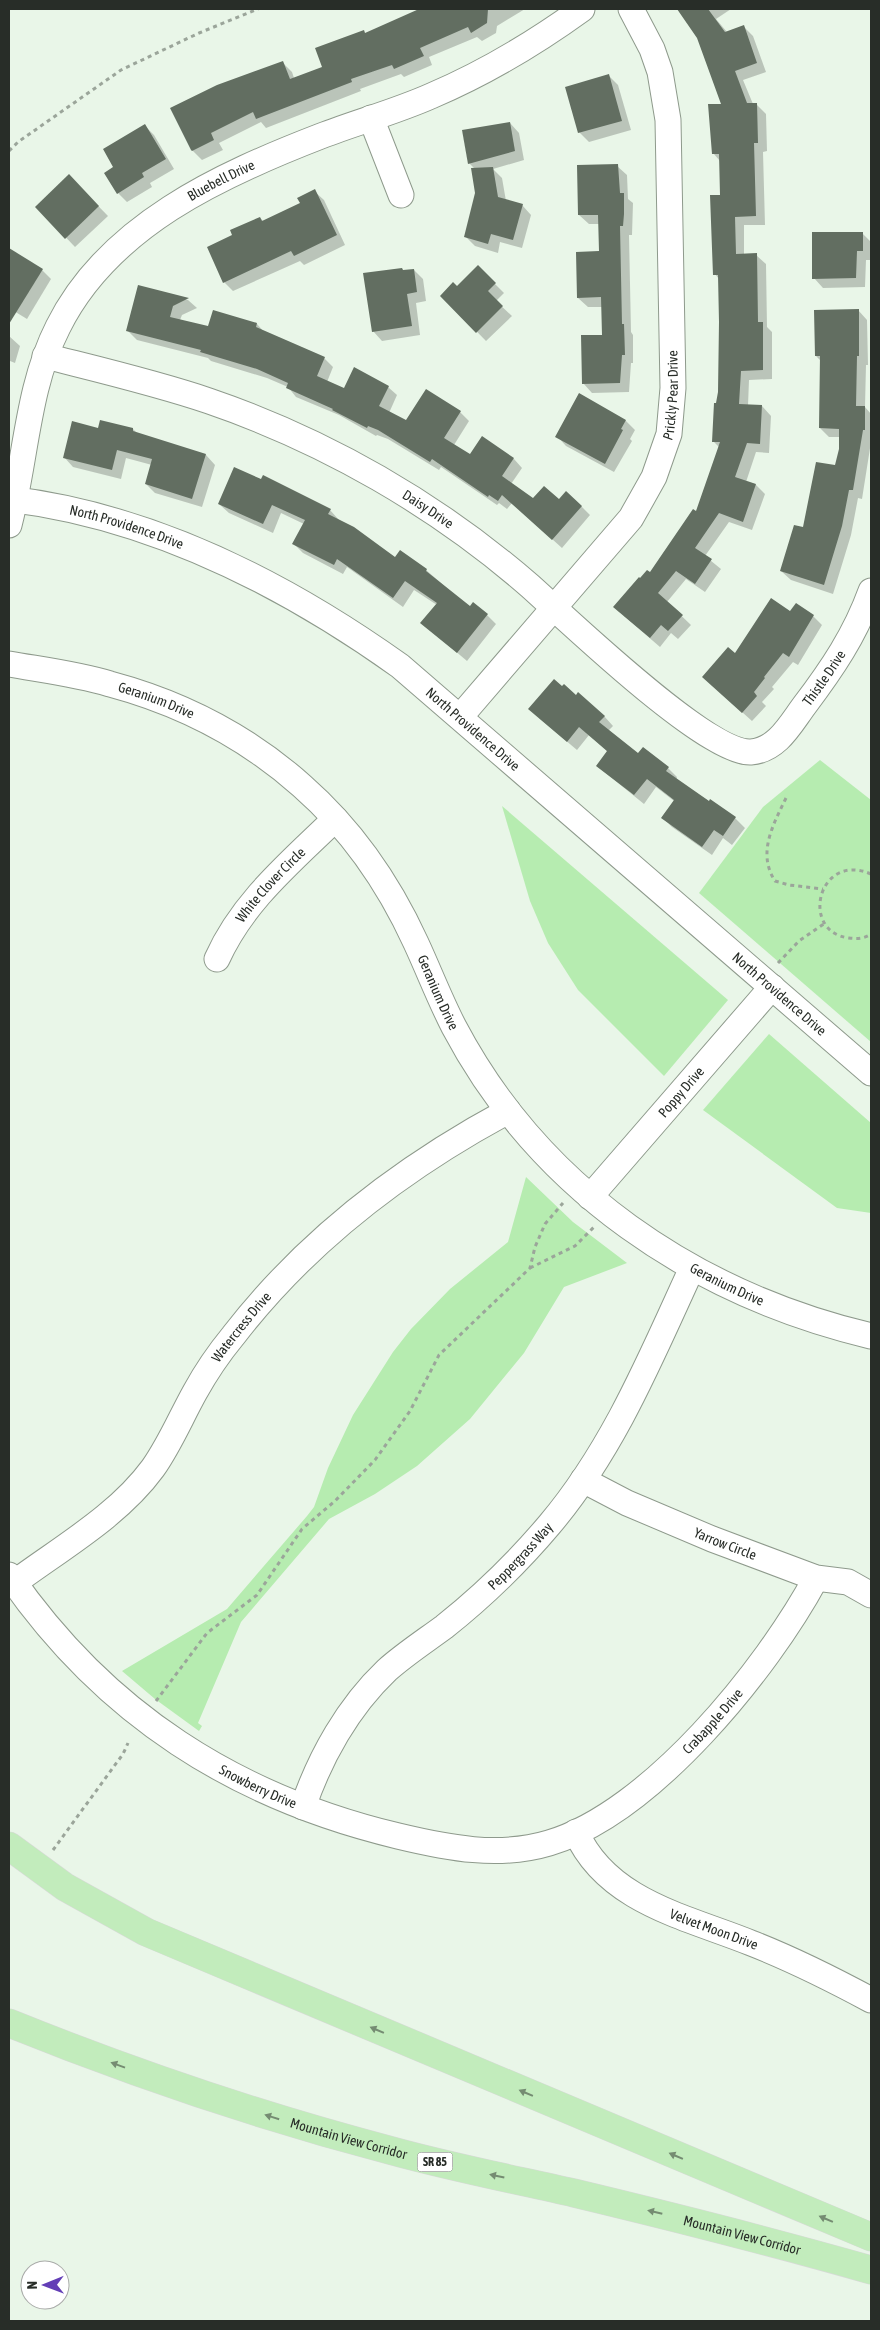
<svg xmlns="http://www.w3.org/2000/svg" width="880" height="2330" viewBox="0 0 880 2330" font-family="'Asap Condensed',sans-serif">
	<style>
		.green { fill: #b6ecb0 }
		.shadow { fill: #0003 }
		.building { fill: #626e61 }
		.lines { fill: none; stroke-linecap: round; stroke-linejoin: round }
		.minor-casing { stroke: #8e9a8c; stroke-width: 27 }
		.trunk-casing { stroke: #d8d9d8; stroke-width: 29 }
		.path { stroke: #9ba59a; stroke-width: 3; stroke-dasharray: 4 4; stroke-linecap: butt }
		.minor { stroke: #fff; stroke-width: 25 }
		.trunk { stroke: #c2ecbc; stroke-width: 28 }
		.oneway { fill: #758c72 }
		.labels { text-anchor: middle; dominant-baseline: central; stroke-width: 5; stroke-linejoin: round; paint-order: stroke }
		.shield { fill: #fff; stroke: #686c68; stroke-width: 1 }
		.shield-label { font-size: 12px; font-weight: bold; fill: #282d28 }
		.street-label { font-size: 14px; fill: #282d28; stroke: #fff }
	</style>
	<rect width="100%" height="100%" fill="#e9f6e8"/>
	<g class="green">
		<path d="M820,760L871,800V1042L699,893L763,807Z"/>
		<path d="M502,806L728,1000L664,1076L578,990L548,943L530,901Z"/>
		<path d="M769,1034L871,1123V1213L837,1208L703,1110Z"/>
		<path d="M526,1177L573,1222L627,1263L564,1287L524,1353L470,1419L417,1466L375,1494L329,1519L241,1622L198,1723L202,1726L199,1731L155,1699L122,1671L227,1609L307,1516L314,1507L328,1468L353,1415L393,1352L411,1329L450,1289L508,1242Z"/>
	</g>
	<g class="shadow">
		<path d="M422,9H525L497,26L496,33L482,41L477,37L429,57L432,65L404,77L401,74L360,89L361,91L266,128L261,122L219,143L223,150L202,160L193,151L172,109L282,62L292,72L294,78L324,68L365,34Z"/>
		<path d="M679,9H731L716,19L727,32L743,26L753,36L766,72L743,80L753,104H756L766,114L767,151L763,152L765,225H744V255H756L766,264L767,327L772,332V379L749,380L748,406H762L771,416L769,453L756,452L746,482L756,485L765,494L752,530L729,522L705,556L721,569L705,592L686,579L667,602L691,625L678,639L671,633L660,647L624,616L640,580L650,574L697,513L720,448L713,441L719,392V279L715,274L721,196L720,161L713,153L723,105L698,37Z"/>
		<path d="M609,76L618,85L631,130L589,142L579,132Z"/>
		<path d="M510,123L519,133L524,160L493,169L502,178L506,201L522,205L531,215L522,248L500,242L498,253L475,246L466,237L476,193L475,169L469,163Z"/>
		<path d="M145,126L154,135L174,169L150,183L152,187L127,202L118,193L115,167Z"/>
		<path d="M617,166L627,175L628,199L633,203L632,235H629L631,332L633,335V363H631L629,392L592,393L583,383L603,336L602,307H588L578,298L600,253L599,224H589L579,215Z"/>
		<path d="M69,176L108,216L75,247L37,207Z"/>
		<path d="M314,191L324,200L345,245L304,265L300,261L233,291L224,282L234,235L260,218L264,222L301,204Z"/>
		<path d="M862,233L871,242V260H866L865,287L823,288L814,278Z"/>
		<path d="M9,249L42,270L51,279L27,319L9,308Z"/>
		<path d="M478,267L504,293L496,301L512,316L486,341L442,296L457,288Z"/>
		<path d="M414,270L423,279L426,301L416,303L420,335L382,341L373,331L404,271Z"/>
		<path d="M139,287L188,300L197,308L182,315L180,320L209,328L257,324L265,333L324,358L333,367L327,382L344,390L388,387L397,395L389,413L407,422L460,412L469,421L454,445L470,456L514,459L522,468L511,484L533,500L559,501L581,506L590,515L562,548L512,503L507,509L499,503L497,505L441,467L439,470L388,439L377,435L376,436L339,415L296,397L288,387L267,378L211,361L208,358L137,340L128,331Z"/>
		<path d="M858,310L867,320L868,365H866L865,407L871,414V442L862,499L858,498L851,535L833,594L791,580L781,571L836,467L840,449V437H829L820,428L821,361L816,356Z"/>
		<path d="M9,336L20,346L15,363L10,361L9,365Z"/>
		<path d="M579,394L626,421L635,430L630,439L632,441L614,472L566,446L557,436Z"/>
		<path d="M99,429H133L138,434L206,455L215,465L202,507L155,493L146,484L152,465L126,458L121,479L73,467L64,457Z"/>
		<path d="M235,469L330,510L339,520L396,558L426,570L470,608L487,615L496,624L467,661L422,623L437,605L414,590L403,607L347,567L343,574L303,553L294,544L304,524L281,513L273,533L229,513L219,504Z"/>
		<path d="M790,613L813,616L822,625L798,665L793,662L772,687L774,689L762,702L766,706L752,721L703,677Z"/>
		<path d="M604,716L613,726L608,731L639,755L668,768L677,777L676,780L735,818L745,828L732,845L723,838L712,855L672,827L662,817L674,801L656,787L644,804L597,766L608,752L589,735L577,750L539,718Z"/>
	</g>
	<g class="building">
		<path d="M419,9H488L487,23L471,33L468,27L420,48L424,56L394,69L392,65L351,79L352,82L256,119L253,112L211,133L214,140L192,151L191,150L170,108L217,85L283,61L290,79L322,67L315,48L364,30L365,33Z"/>
		<path d="M677,9H708L725,32L744,25L757,63L735,71L747,103H757L758,143H754L756,216L735,217L736,254L757,253L758,322H763V370L741,371L739,404L762,405L760,444L747,443L735,477L756,484L743,522L719,513L695,548L712,559L695,584L676,571L658,593L683,615L668,631L661,625L650,638L613,607L639,577L640,578L647,570L650,572L693,509L696,511L720,442H712L714,403H716L718,392L719,322L718,275H713L710,195H720L719,154H712L708,104H721L697,38Z"/>
		<path d="M609,74L622,121L578,133L565,87Z"/>
		<path d="M510,122L515,151L468,164L462,130Z"/>
		<path d="M145,124L166,159L142,173L144,177L117,194L104,173L113,167L103,149Z"/>
		<path d="M618,164L620,193H624V214L623,226H620L622,324H624L625,355H622L620,383L582,384L581,335H602L601,297L577,298L576,252L599,251L598,215H578L577,165Z"/>
		<path d="M493,167L498,197L523,204L513,240L491,234L488,244L464,237L475,193L471,168Z"/>
		<path d="M69,174L99,206L65,239L35,207Z"/>
		<path d="M315,189L337,235L294,256L291,251L223,283L207,247L232,235L230,230L260,217L262,221L300,203L297,198Z"/>
		<path d="M812,232H863V251H857L856,278L812,279Z"/>
		<path d="M9,248L43,269L9,324Z"/>
		<path d="M478,265L496,283L488,291L503,306L476,333L440,296L453,282L457,286Z"/>
		<path d="M402,268L403,270L414,269L417,292L407,294L412,326L372,332L363,273Z"/>
		<path d="M138,285L189,298L173,306L170,317L208,326L213,310L257,323L256,327L325,357L317,376L344,388L354,367L389,386L379,406L406,420L426,389L461,411L444,438L470,454L482,436L514,458L502,476L533,498L544,486L559,499L566,491L582,506L552,540L502,495L498,501L489,495L488,497L432,459L430,462L378,430L368,426L367,428L332,410L333,409L286,388L288,383L257,369L200,352L201,350L126,331Z"/>
		<path d="M859,309V356H857L856,406H865V430H863L853,490H849L842,526L824,585L780,571L794,525L803,527L816,462L835,465L839,449V429L819,428L820,356H815L814,310Z"/>
		<path d="M579,393L626,420L621,429L623,430L605,464L555,437Z"/>
		<path d="M100,420L133,428V431L206,454L192,499L145,484L152,459L117,450L112,470L63,458L72,421L98,428Z"/>
		<path d="M234,467L261,479L263,475L331,509L328,514L354,527L395,557L400,550L427,569L426,571L470,606L473,602L488,614L457,653L420,623L437,603L405,581L393,598L337,559L334,565L292,544L305,520L272,505L263,524L218,504Z"/>
		<path d="M771,598L790,611L796,603L814,615L789,657L783,653L764,677L765,678L754,692L757,696L742,713L702,677L728,647L735,653Z"/>
		<path d="M554,679L562,686L564,684L576,695L578,692L605,716L599,722L638,753L643,747L669,767L666,771L709,801L710,799L736,817L723,836L714,830L702,847L661,818L674,800L647,779L634,795L596,766L607,751L579,727L567,742L528,709Z"/>
	</g>
	<g class="lines">
		<defs>
			<g id="minor">
				<path d="M371,118L401,195"/>
				<path id="s1" d="M45,356C100,370 156,383 209,401C326,441 437,505 530,586C567,619 708,755 751,752C777,750 790,725 804,706C832,669 855,635 871,591"/>
				<path id="s2" d="M9,499C151,516 285,584 400,666L871,1073"/>
				<path id="s3" d="M9,525C26,460 27,388 58,327C108,226 220,175 321,136C357,122 395,112 431,96C485,73 535,43 582,9"/>
				<path id="s4" d="M9,664C43,670 77,674 110,684C181,703 247,737 302,786C351,829 389,884 416,943C429,971 440,1000 454,1027C540,1190 695,1294 871,1336"/>
				<path id="s5" d="M460,717L631,518L654,477L669,434L673,388L668,120L660,72L652,49L631,9"/>
				<path id="s6" d="M217,959C243,901 291,862 335,819"/>
				<path id="s7" d="M590,1197L772,987"/>
				<path id="s8" d="M583,1480L627,1503L712,1539L816,1578L848,1582L871,1595"/>
				<path id="s9" d="M9,1575C105,1714 235,1797 398,1836C448,1848 499,1858 549,1843C651,1813 767,1669 816,1578"/>
				<path id="s10" d="M14,1583C61,1548 118,1516 153,1468C170,1444 181,1417 195,1392C206,1372 219,1353 233,1336C307,1240 402,1168 508,1111"/>
				<path id="s11" d="M303,1807C320,1757 348,1707 387,1670C405,1654 425,1641 444,1627C483,1596 518,1562 550,1524C614,1448 651,1357 692,1268"/>
				<path id="s12" d="M576,1832C607,1902 687,1917 751,1943C792,1959 832,1979 871,2000"/>
			</g>
			<g id="trunk">
				<path d="M9,1846L65,1887L146,1932L871,2237"/>
				<path id="s13" d="M9,2023C133,2073 260,2116 389,2150C450,2167 512,2179 574,2193C674,2217 773,2242 871,2270"/>
			</g>
		</defs>
		<use href="#minor" class="minor-casing"/>
		<use href="#trunk" class="trunk-casing"/>
		<g class="path">
			<path d="M9,151L18,142L121,70L199,33L258,9"/>
			<path d="M786,798C773,825 757,853 775,881L789,885L823,889"/>
			<path d="M871,874C818,851 799,932 849,938C857,939 864,939 871,934"/>
			<path d="M778,963L799,941L825,923"/>
			<path d="M530,1268L575,1246L594,1227"/>
			<path d="M156,1701L207,1633L257,1595L302,1529L335,1501L375,1460L410,1411L439,1355L530,1268L535,1247L545,1224L563,1203"/>
			<path d="M53,1850L123,1754L128,1743"/>
		</g>
		<use href="#minor" class="minor"/>
		<use href="#trunk" class="trunk"/>
	</g>
	<defs><path id="oneway-solid" d="M-6-.8H1V-3.2L6.5 0L1 3.2V.8H-6Z" transform="scale(1.25)"/></defs>
	<g class="oneway">
		<use href="#oneway-solid" transform="translate(377 2030) rotate(-157)"/>
		<use href="#oneway-solid" transform="translate(118 2065) rotate(-160)"/>
		<use href="#oneway-solid" transform="translate(526 2093) rotate(-157)"/>
		<use href="#oneway-solid" transform="translate(272 2117) rotate(-163)"/>
		<use href="#oneway-solid" transform="translate(676 2156) rotate(-157)"/>
		<use href="#oneway-solid" transform="translate(497 2176) rotate(-168)"/>
		<use href="#oneway-solid" transform="translate(655 2212) rotate(-167)"/>
		<use href="#oneway-solid" transform="translate(826 2219) rotate(-157)"/>
	</g>
	<g class="labels">
		<rect class="shield" x="417.5" y="2152.5" width="35" height="19" rx="4"/>
		<g class="shield-label">
			<text x="435" y="2162">SR 85</text>
		</g>
		<g class="street-label">
			<text stroke="none"><textPath href="#s3" startOffset="428">Bluebell Drive</textPath></text>
			<text stroke="none"><textPath href="#s5" startOffset="394">Prickly Pear Drive</textPath></text>
			<text stroke="none"><textPath href="#s1" startOffset="415">Daisy Drive</textPath></text>
			<text stroke="none"><textPath href="#s2" startOffset="121">North Providence Drive</textPath></text>
			<text stroke="none"><textPath href="#s1" startOffset="929">Thistle Drive</textPath></text>
			<text stroke="none"><textPath href="#s4" startOffset="152">Geranium Drive</textPath></text>
			<text stroke="none"><textPath href="#s2" startOffset="526">North Providence Drive</textPath></text>
			<text stroke="none"><textPath href="#s6" startOffset="92">White Clover Circle</textPath></text>
			<text stroke="none"><textPath href="#s4" startOffset="572">Geranium Drive</textPath></text>
			<text stroke="none"><textPath href="#s2" startOffset="931">North Providence Drive</textPath></text>
			<text stroke="none"><textPath href="#s7" startOffset="139">Poppy Drive</textPath></text>
			<text stroke="none"><textPath href="#s4" startOffset="992">Geranium Drive</textPath></text>
			<text stroke="none"><textPath href="#s10" startOffset="348">Watercress Drive</textPath></text>
			<text stroke="none"><textPath href="#s8" startOffset="156">Yarrow Circle</textPath></text>
			<text stroke="none"><textPath href="#s11" startOffset="338">Peppergrass Way</textPath></text>
			<text stroke="none"><textPath href="#s9" startOffset="839">Crabapple Drive</textPath></text>
			<text stroke="none"><textPath href="#s9" startOffset="331">Snowberry Drive</textPath></text>
			<text stroke="none"><textPath href="#s12" startOffset="174">Velvet Moon Drive</textPath></text>
			<text stroke="none"><textPath href="#s13" startOffset="359">Mountain View Corridor</textPath></text>
			<text stroke="none"><textPath href="#s13" startOffset="764">Mountain View Corridor</textPath></text>
		</g>
	</g>
	<rect width="880" height="2330" fill="none" stroke="#282d28" stroke-width="20"/>
	<g transform="translate(45 2285) rotate(269)"><circle r="24" fill="#ffffff" stroke="#a9aba9"/>
	<path d="M0-4L9 19L0 12L-9 19Z" fill="#633eb6"/>
	<text y="-8" font-size="14" font-weight="bold" text-anchor="middle" fill="#282d28">N</text>
	</g>
</svg>
